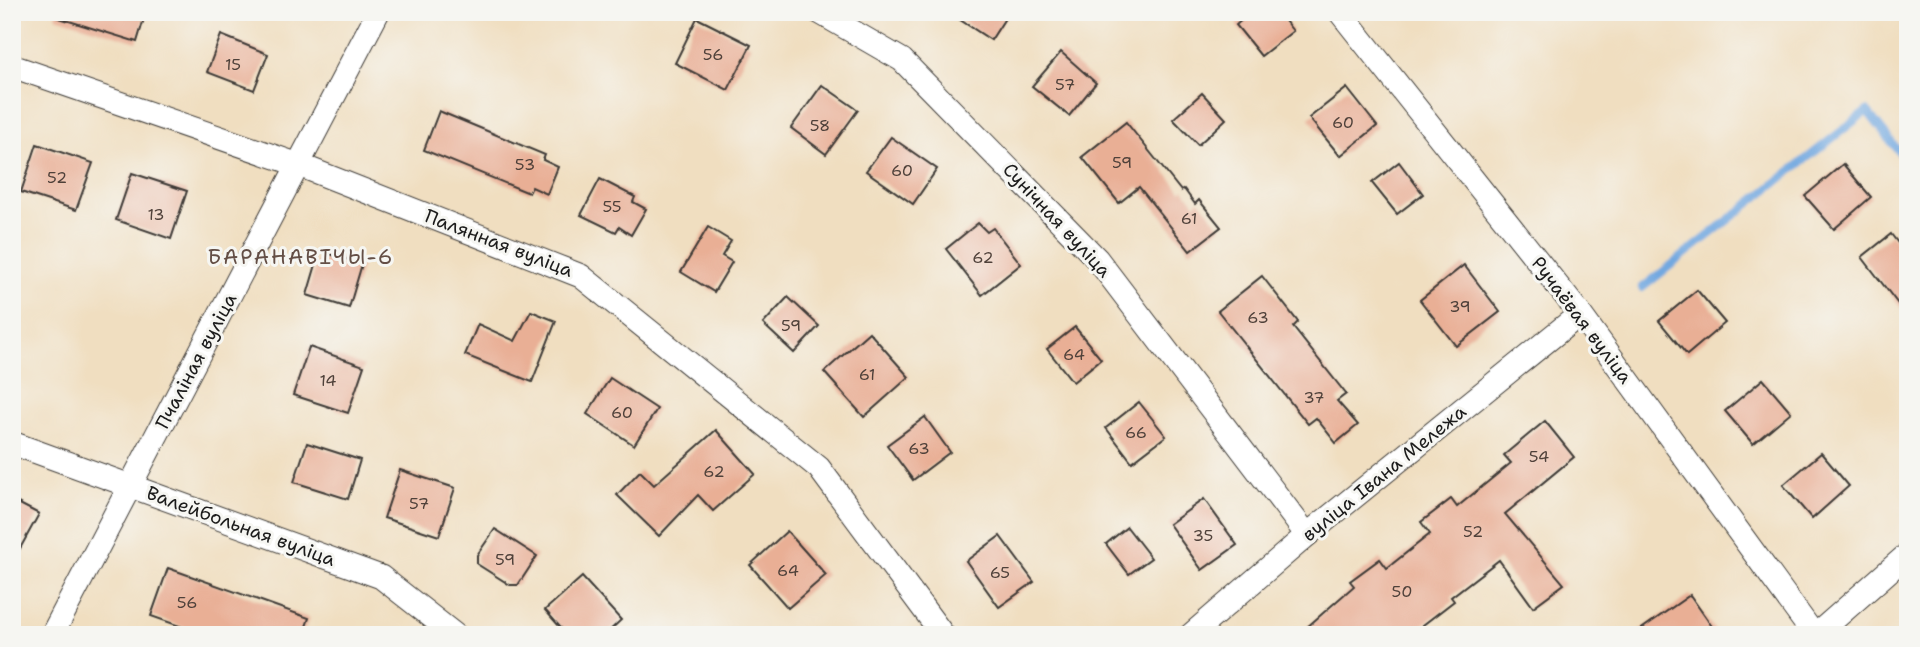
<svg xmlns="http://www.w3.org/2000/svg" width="1920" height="647" viewBox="0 0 1920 647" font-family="'Shantell Sans',sans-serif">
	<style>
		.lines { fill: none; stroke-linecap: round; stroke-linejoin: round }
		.stream { stroke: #72a8e0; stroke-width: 8 }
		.building { fill: #e9af95 }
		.street-casing { stroke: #3c3935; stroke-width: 25 }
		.street { stroke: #fff; stroke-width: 23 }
		.labels { text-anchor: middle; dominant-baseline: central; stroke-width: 6; stroke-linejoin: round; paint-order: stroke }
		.number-label { font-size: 16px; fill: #4f413a }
		.street-label { font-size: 19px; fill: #1c1c1c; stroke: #f6f6f2 }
		.neighbourhood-label { font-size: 21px; letter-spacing: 2px; fill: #644f46; stroke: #f6f6f2 }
	</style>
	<rect width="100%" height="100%" fill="#f6f6f2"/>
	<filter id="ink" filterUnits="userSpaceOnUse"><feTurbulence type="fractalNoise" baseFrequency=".0143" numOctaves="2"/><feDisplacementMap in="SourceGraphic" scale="14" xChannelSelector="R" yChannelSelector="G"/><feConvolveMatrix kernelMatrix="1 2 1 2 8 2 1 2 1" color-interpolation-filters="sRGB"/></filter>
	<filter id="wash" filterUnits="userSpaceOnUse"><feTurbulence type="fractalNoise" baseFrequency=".00686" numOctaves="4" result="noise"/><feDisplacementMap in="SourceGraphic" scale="28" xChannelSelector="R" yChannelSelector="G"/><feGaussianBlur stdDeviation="1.57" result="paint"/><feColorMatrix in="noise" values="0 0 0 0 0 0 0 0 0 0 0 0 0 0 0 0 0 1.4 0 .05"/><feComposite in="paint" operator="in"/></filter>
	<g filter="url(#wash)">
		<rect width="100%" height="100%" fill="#f0dec0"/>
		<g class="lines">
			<path class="stream" d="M1642,288L1867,111L1908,163"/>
		</g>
		<g id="blocks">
			<g class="building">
				<path d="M56,12H146L137,42L56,17Z"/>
				<path d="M948,12H1009L991,40Z"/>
				<path d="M1251,12H1278L1293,31L1261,56L1236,25Z"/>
				<path d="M697,18L751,45L728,90L675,63Z"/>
				<path d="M221,35L268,54L254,90L207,72Z"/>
				<path d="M1061,52L1096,83L1069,116L1032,86Z"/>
				<path d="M822,85L858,110L826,154L791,128Z"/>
				<path d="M1347,88L1377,126L1340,156L1309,118Z"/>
				<path d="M1202,93L1226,119L1198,145L1173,119Z"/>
				<path d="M439,111L545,155L543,160L558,167L547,194L532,187L529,193L424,150Z"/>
				<path d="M1126,122L1181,191L1184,189L1195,204L1199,200L1221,227L1190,251L1139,187L1119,203L1082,157Z"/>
				<path d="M891,137L937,169L913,204L866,171Z"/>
				<path d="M37,144L93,163L76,210L21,192Z"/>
				<path d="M1399,162L1423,194L1397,214L1372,183Z"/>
				<path d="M1843,164L1871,197L1834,229L1805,196Z"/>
				<path d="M132,173L187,191L171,239L116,220Z"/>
				<path d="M600,179L635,197L633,202L646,209L631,235L619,227L616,232L581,215Z"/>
				<path d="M978,223L987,232L993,228L1021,264L982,295L946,249Z"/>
				<path d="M708,227L731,241L722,256L732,262L714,292L681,272Z"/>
				<path d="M1891,234L1908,256V317L1862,257Z"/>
				<path d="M320,251L362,264L349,308L307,295Z"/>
				<path d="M1464,265L1500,312L1456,346L1420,300Z"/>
				<path d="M1262,276L1298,322L1293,327L1346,394L1337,401L1358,425L1336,443L1316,418L1308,424L1218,311Z"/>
				<path d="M1697,290L1725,323L1687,355L1659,321Z"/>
				<path d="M788,297L819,326L794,353L763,324Z"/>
				<path d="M531,311L556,321L532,382L465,355L478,324L515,341Z"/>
				<path d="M1075,327L1101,359L1073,382L1047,349Z"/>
				<path d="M869,332L909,377L864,417L824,372Z"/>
				<path d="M309,347L364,366L348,413L293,395Z"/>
				<path d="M610,378L657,409L634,445L587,414Z"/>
				<path d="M1763,379L1791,412L1753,444L1725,411Z"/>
				<path d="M1139,402L1166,436L1132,462L1106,428Z"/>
				<path d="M925,417L950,452L913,480L887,445Z"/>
				<path d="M1545,421L1574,457L1505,514L1564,584L1533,607L1499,560L1451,597L1454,601L1410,635H1298L1354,586L1350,581L1380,559L1387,568L1430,534L1421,522L1451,499L1457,507L1511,463L1504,455Z"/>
				<path d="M716,430L755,474L713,511L698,495L659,536L617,495L640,471L654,485Z"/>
				<path d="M307,443L360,460L348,499L294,482Z"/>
				<path d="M1821,453L1849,486L1812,519L1783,485Z"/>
				<path d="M400,470L455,488L439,536L384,518Z"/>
				<path d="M1204,499L1237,545L1202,570L1169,524Z"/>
				<path d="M12,500L39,514L12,563Z"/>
				<path d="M1127,527L1151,558L1129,574L1106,544Z"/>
				<path d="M495,529L537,556L518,585H510L477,564V555Z"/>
				<path d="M787,531L826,575L788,608L750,565Z"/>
				<path d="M1000,536L1034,582L999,607L966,561Z"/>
				<path d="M168,568L309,618L303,635H205L151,616Z"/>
				<path d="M582,577L621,620L605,635H567L545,610Z"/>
				<path d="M1690,595L1718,635H1633Z"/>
			</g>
		</g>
	</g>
	<g filter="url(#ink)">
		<use href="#blocks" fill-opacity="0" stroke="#3c3935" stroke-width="2"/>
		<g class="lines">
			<defs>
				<g id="street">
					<path d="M819,12L902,60L1097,259L1307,535"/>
					<path d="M1340,12L1580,314L1814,635"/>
					<path d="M12,66L299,165L581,276L819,468L943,635"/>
					<path d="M12,443L381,577L455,635"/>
					<path d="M52,635L378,12"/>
					<path d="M1191,635L1307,535L1580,314"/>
					<path d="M1816,635L1908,554"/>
				</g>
			</defs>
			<use href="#street" class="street-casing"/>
			<use href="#street" class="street"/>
		</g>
	</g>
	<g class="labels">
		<g class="number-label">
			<text x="713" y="54">56</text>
			<text x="233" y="64">15</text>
			<text x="1065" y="84">57</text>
			<text x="1343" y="122">60</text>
			<text x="820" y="125">58</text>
			<text x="1122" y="162">59</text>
			<text x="525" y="164">53</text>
			<text x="902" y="170">60</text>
			<text x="57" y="177">52</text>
			<text x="612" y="206">55</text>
			<text x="156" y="214">13</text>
			<text x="1189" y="218">61</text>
			<text x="983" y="257">62</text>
			<text x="1460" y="306">39</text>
			<text x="1258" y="317">63</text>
			<text x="791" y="325">59</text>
			<text x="1074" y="354">64</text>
			<text x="867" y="374">61</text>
			<text x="328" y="380">14</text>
			<text x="1314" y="397">37</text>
			<text x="622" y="412">60</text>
			<text x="1136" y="432">66</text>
			<text x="919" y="448">63</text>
			<text x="1539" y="456">54</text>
			<text x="714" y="471">62</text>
			<text x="419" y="503">57</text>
			<text x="1473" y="531">52</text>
			<text x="1203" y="535">35</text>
			<text x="505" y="559">59</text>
			<text x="788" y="570">64</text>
			<text x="1000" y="572">65</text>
			<text x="1402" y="591">50</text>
			<text x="187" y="602">56</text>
		</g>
		<g class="street-label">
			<text transform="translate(1057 220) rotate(47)">Сунічная вуліца</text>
			<text transform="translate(499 243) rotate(21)">Палянная вуліца</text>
			<text transform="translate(1582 320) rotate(53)">Ручаёвая вуліца</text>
			<text transform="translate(196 361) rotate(-62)">Пчаліная вуліца</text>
			<text transform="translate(1384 473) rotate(-39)">вуліца Івана Мележа</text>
			<text transform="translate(241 526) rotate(20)">Валейбольная вуліца</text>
		</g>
		<g class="neighbourhood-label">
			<text x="301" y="257">БАРАНАВІЧЫ-6</text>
		</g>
	</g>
	<rect width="1920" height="647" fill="none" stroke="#f6f6f2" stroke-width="42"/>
</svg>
